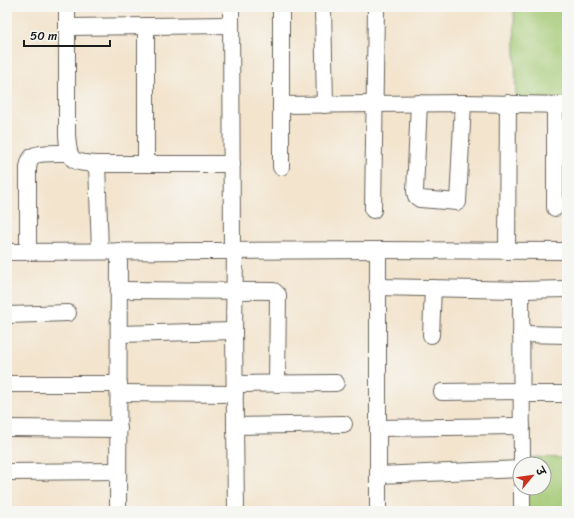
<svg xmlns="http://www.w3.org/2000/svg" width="574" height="518" viewBox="0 0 574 518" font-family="Sriracha,'Playpen Sans Deva',sans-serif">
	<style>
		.green { fill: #a4c974; stroke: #607248 }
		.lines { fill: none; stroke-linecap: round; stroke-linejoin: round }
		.minor-casing { stroke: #67625a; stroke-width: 18 }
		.minor { stroke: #fff; stroke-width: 16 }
	</style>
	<rect width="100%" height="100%" fill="#f6f6f2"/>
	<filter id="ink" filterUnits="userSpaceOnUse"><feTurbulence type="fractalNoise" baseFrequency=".025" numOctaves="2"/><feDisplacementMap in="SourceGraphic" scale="8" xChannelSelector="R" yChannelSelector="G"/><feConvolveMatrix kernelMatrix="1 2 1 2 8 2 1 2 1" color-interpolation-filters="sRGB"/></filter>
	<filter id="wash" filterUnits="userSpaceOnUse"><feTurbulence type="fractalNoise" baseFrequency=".012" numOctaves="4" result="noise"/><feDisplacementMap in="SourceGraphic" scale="16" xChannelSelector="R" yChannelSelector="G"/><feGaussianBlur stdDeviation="0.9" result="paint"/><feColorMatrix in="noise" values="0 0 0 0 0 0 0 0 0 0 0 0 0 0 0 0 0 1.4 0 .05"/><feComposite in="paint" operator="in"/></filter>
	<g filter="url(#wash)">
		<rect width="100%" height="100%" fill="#f3e4cd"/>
		<g class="green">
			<path d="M514,7H567V100H516Z"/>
			<path d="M527,457L567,458V511H526L527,488H544V464H527Z"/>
		</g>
	</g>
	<g filter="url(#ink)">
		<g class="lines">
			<defs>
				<g id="minor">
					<path d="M67,7V135C69,162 71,162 97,164H232"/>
					<path d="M231,7L232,251"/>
					<path d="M323,7L325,105"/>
					<path d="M146,26V164"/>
					<path d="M67,27L231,25"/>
					<path d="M419,103L415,191L416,196L420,199L458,202L463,103"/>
					<path d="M281,105L463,103L567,105"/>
					<path d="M555,105V208"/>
					<path d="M97,164L100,251"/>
					<path d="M281,167V7"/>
					<path d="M373,210L376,7"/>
					<path d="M235,250L234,331L236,511"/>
					<path d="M378,250V511"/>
					<path d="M28,251V168C29,164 29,159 33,156C40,152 61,153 69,153"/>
					<path d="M507,251L508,103"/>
					<path d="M7,252L378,250L567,251"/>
					<path d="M377,287L521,290L567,289"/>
					<path d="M119,290L274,291L278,295L277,384"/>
					<path d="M521,290L522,464"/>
					<path d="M7,315L68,313"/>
					<path d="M119,334L234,331"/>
					<path d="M521,334L567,335"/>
					<path d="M431,335L433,288"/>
					<path d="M7,384H119"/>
					<path d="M235,384L336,383"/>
					<path d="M442,392L522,391"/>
					<path d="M119,393L235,394"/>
					<path d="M522,394H567"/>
					<path d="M235,426L344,424"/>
					<path d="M7,428L119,429"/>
					<path d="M378,428L522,426"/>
					<path d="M7,472L118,471"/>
					<path d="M378,475L520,469"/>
					<path d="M522,488V511"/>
					<path d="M118,511L119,251"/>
				</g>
			</defs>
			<use href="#minor" class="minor-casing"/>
			<use href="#minor" class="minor"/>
		</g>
	</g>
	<rect width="574" height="518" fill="none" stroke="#f6f6f2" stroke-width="24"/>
	<g transform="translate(532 476) rotate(61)"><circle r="19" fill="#f6f6f2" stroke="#9f9f9c"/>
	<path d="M0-3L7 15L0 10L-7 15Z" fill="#c8321e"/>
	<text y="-6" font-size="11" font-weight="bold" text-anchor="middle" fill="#1c1c1c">उ</text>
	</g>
	<path d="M24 40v6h86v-6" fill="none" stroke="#1c1c1c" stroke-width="2"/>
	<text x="30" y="40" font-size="12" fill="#1c1c1c" stroke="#f6f6f2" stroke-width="3" paint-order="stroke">50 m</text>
</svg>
